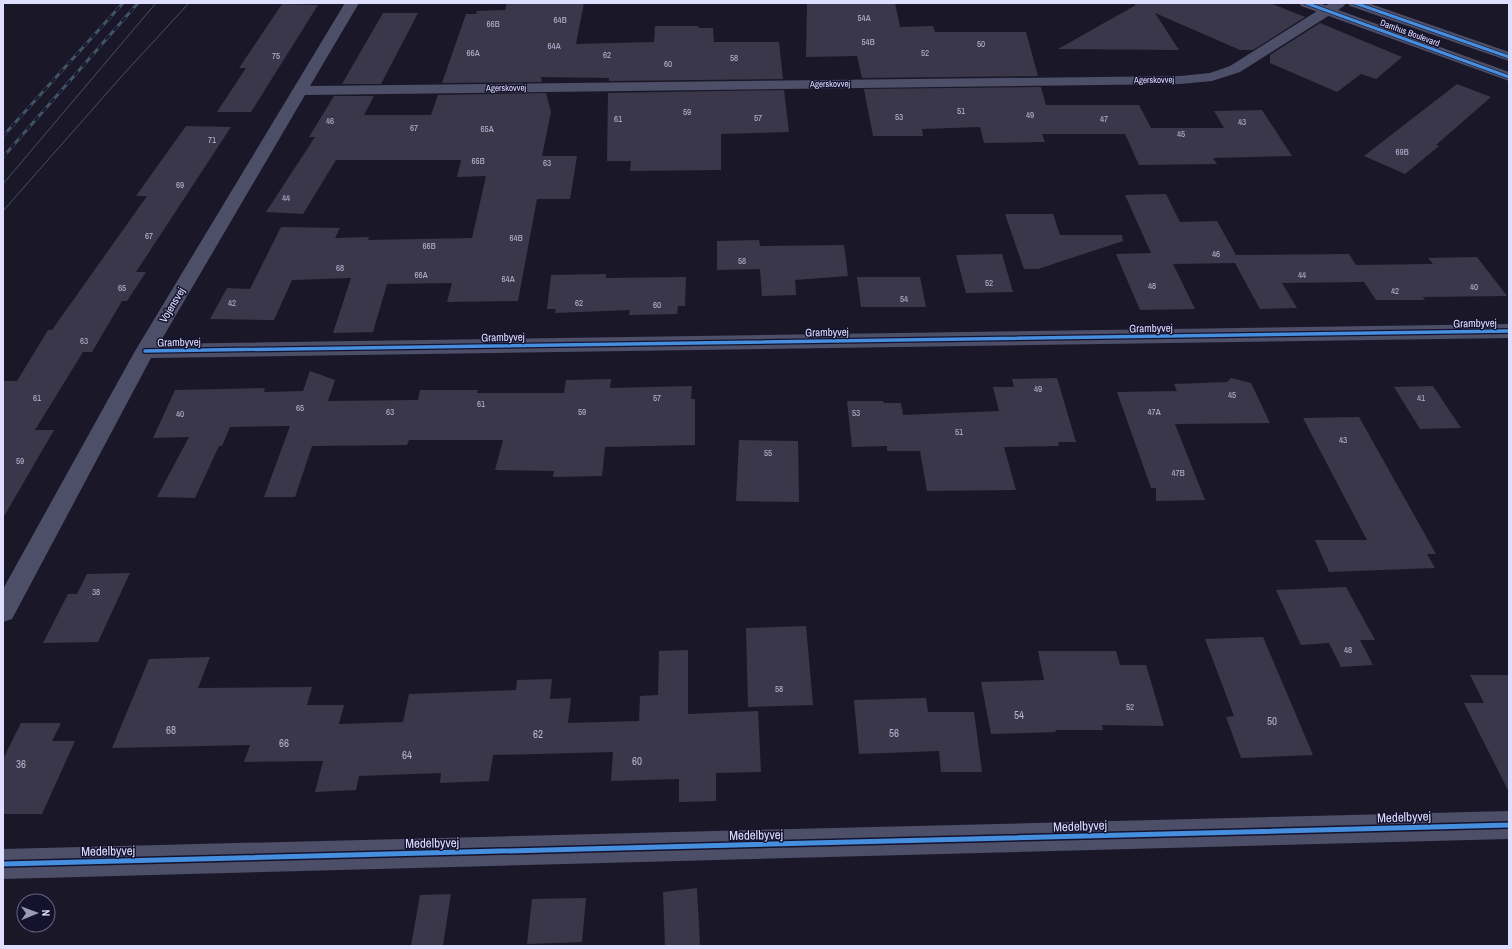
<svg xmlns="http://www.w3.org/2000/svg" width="1512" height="949" viewBox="0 0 1512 949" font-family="'Archivo Narrow',sans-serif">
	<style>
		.building { fill: #393749 }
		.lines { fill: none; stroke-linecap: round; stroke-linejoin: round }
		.minor { fill: #4d4e68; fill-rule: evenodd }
		.tertiary { fill: #4d4e68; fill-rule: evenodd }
		.tram { stroke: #405464; stroke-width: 1 }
		.rail-casing { stroke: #405464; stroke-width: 3 }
		.rail { stroke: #15122e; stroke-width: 2; stroke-dasharray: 6; stroke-linecap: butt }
		.cycleway-far2-casing { stroke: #15122e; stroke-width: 4.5 }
		.cycleway-far1-casing { stroke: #15122e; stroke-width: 6 }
		.cycleway-casing { stroke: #15122e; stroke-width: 8 }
		.cycleway-far2 { stroke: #468fdf; stroke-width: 3 }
		.cycleway-far1 { stroke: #468fdf; stroke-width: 3.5 }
		.cycleway { stroke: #468fdf; stroke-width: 5 }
		.labels { text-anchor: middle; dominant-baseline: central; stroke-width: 3; stroke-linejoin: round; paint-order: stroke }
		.number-label { font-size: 9px; fill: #b6b4d2 }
		.far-street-label { font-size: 9px; fill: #e0deff; stroke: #15122e }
		.street-label { font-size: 11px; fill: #e0deff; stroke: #15122e }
		.near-number-label { font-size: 11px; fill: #b6b4d2 }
		.near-street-label { font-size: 13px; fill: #e0deff; stroke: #15122e }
	</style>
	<rect width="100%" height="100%" fill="#1a1828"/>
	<g class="building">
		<path d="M507,3H584L576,44L654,42L655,26H697L700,28H713L714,42H779L783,79L609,81V78L541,77L542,82L442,83L466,14H476L477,11L505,10Z"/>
		<path d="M807,3H895L900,27L933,26L935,32H1026L1038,76L862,78L857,56L806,57Z"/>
		<path d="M1132,3H1270L1305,17L1253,50H1240L1155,13L1179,50L1058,49L1136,5Z"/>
		<path d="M282,4L318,5L251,112H217L246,68H239Z"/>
		<path d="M383,13H418L381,84H342Z"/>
		<path d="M1320,23L1402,57L1376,79L1361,74L1337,92L1270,63V55Z"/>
		<path d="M1457,84L1491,97L1436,145L1439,146L1405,174L1364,156Z"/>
		<path d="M1041,87L1046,105H1139L1151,128H1224L1214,111L1262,110L1292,156L1213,158L1217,164L1139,165L1125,134H1042L1045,142L984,143L980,127L922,129L923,136H873L864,89Z"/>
		<path d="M784,90L789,132L721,134V170L630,171L631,161H607L608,93Z"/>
		<path d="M546,93L551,112L542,156H577L570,199H537L518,301L447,302L452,283L387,284L373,332L333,333L351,278L292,280L274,320L210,319L227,288L250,289L281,227L340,228L335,238L369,237L368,240L472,238L486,176L457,177L461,160H336L303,214L266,212L315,137H309L334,96H374L364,115H431L438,95Z"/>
		<path d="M186,126L231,127L136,272H146L127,301H122L92,352H83L35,430H54L3,518V381H17L48,330H52L147,196H136Z"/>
		<path d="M1166,194L1180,222L1217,221L1236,255L1349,254L1356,265L1433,264L1428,258L1477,257L1507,296L1423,297L1425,300H1376L1364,282L1282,283L1297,308L1260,309L1235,263L1173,264L1195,309L1140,310L1116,254L1151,253L1125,195Z"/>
		<path d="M1005,214H1053L1060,235H1122L1123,241L1038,269H1024Z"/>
		<path d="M759,240L760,246L844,245L848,276L795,280L796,295L762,296L760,269L717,270V241Z"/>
		<path d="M1002,254L1013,292L966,293L956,255Z"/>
		<path d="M606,274V278L686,277L685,306H678L677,314L629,315L630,310L555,313L556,309H547L551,275Z"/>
		<path d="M857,277H920L926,307H861Z"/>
		<path d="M310,371L335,380L328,401L418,400L420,390H478L477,393H564L566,380L611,379L610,388L692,386L691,399H695V445L605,447L602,476L553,477L554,471L495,470L503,440H409L407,445L312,446L295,497H264L290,426L230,427L222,446H219L195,498L157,497L189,437L153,438L175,390L265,388L264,392L303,391Z"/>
		<path d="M1057,378L1076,442H1058L1059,446L1004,447L1016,490L927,491L920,451H887V446L852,447L847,401H883L884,403H901L903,415L999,411L993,387H1014L1012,379Z"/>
		<path d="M1231,378L1251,383L1270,423L1175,424L1205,500L1156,501V488H1151L1117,392L1177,391L1174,384L1227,382Z"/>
		<path d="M1433,386L1461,428L1420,429L1394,387Z"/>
		<path d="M1359,417L1436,554H1427L1435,568L1329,572L1315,540H1367L1303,418Z"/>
		<path d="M739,440L798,441L799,502L736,501Z"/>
		<path d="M130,573L98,642L43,643L68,594H77L87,574Z"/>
		<path d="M1346,587L1375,640H1360L1373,665L1341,667L1329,643L1301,645L1276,590Z"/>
		<path d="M806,626L813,705L748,707L746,628Z"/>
		<path d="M1263,637L1313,755L1241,758L1226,717L1234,716L1205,639Z"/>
		<path d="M688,650V714L758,711L761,772L716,773V801L679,802V779L611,781L613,752L493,755L489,781L440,783L441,773L359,776L356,790L315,792L323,761L244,762L250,745L112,748L149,659L210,657L198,688L312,687L307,705H344L339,724L403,722L409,694L516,690L517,680L552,679L550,699L571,698L568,723L639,721L640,696L658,695L659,651Z"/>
		<path d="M1038,651H1116L1120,665H1146L1164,726L1102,725L1103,730H1055L1056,732L991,734L981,682L1044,680Z"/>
		<path d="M1470,675H1509V792L1464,703H1484Z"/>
		<path d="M926,698L928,712H974L982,772H941L939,751L859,754L854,700Z"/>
		<path d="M21,723H61L52,741H75L42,814H3V759Z"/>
		<path d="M697,888L700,946H665L663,892Z"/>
		<path d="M451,894L443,945L411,946L420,895Z"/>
		<path d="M586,898L582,942L527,944L532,899Z"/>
	</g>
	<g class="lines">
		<g class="minor">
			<path d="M345,3H359L310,86L1180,76L1210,73L1230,66L1330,3H1346L1344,6L1240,72L1212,81L1180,84L305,95L159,344L1509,324V338L151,358L12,619L3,622V589L135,351Z"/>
			<path d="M1509,811V839L3,879V849Z"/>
		</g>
		<g class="tertiary">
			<path d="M1299,3H1319L1509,72V81L1301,6Z"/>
			<path d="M1348,3H1368L1509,52V61L1350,6Z"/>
		</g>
		<g class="tram">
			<path d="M3,184L156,3"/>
			<path d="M3,211L121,77L189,3"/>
		</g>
		<defs>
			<g id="rail">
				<path d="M3,136L123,3"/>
				<path d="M3,157L138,3"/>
			</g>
		</defs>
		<use href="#rail" class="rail-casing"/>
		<use href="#rail" class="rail"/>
		<defs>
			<g id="cycleway-far2">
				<path d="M1306,3L1509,77"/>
				<path d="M1355,3L1509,57"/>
			</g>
			<path id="cycleway-far1" d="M145,351L1509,331"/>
			<path id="cycleway" d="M3,864L1509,825"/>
		</defs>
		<use href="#cycleway-far2" class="cycleway-far2-casing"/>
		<use href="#cycleway-far1" class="cycleway-far1-casing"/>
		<use href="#cycleway" class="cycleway-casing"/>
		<use href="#cycleway-far2" class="cycleway-far2"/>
		<use href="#cycleway-far1" class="cycleway-far1"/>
		<use href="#cycleway" class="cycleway"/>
	</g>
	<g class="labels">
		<g class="number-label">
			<text x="864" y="18">54A</text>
			<text x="560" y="20">64B</text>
			<text x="493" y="24">66B</text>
			<text x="868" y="42">54B</text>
			<text x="981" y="44">50</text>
			<text x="554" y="46">64A</text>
			<text x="473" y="53">66A</text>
			<text x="925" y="53">52</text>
			<text x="607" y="55">62</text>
			<text x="276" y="56">75</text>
			<text x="734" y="58">58</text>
			<text x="668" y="64">60</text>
			<text x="961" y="111">51</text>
			<text x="687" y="112">59</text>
			<text x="1030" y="115">49</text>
			<text x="899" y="117">53</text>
			<text x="758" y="118">57</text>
			<text x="618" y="119">61</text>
			<text x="1104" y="119">47</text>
			<text x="330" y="121">46</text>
			<text x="1242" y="122">43</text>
			<text x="414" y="128">67</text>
			<text x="487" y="129">65A</text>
			<text x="1181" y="134">45</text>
			<text x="212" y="140">71</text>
			<text x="1402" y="152">69B</text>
			<text x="478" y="161">65B</text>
			<text x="547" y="163">63</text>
			<text x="180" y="185">69</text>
			<text x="286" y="198">44</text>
			<text x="149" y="236">67</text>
			<text x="516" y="238">64B</text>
			<text x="429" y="246">66B</text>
			<text x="1216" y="254">46</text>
			<text x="742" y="261">58</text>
			<text x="340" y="268">68</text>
			<text x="421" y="275">66A</text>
			<text x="1302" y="275">44</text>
			<text x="508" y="279">64A</text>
			<text x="989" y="283">52</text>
			<text x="1152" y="286">48</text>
			<text x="1474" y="287">40</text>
			<text x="122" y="288">65</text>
			<text x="1395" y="291">42</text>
			<text x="904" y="299">54</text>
			<text x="232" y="303">42</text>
			<text x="579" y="303">62</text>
			<text x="657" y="305">60</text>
			<text x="84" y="341">63</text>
			<text x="1038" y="389">49</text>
			<text x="1232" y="395">45</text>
			<text x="37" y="398">61</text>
			<text x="657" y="398">57</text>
			<text x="1421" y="398">41</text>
			<text x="481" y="404">61</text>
			<text x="300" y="408">65</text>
			<text x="390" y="412">63</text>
			<text x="582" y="412">59</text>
			<text x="1154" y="412">47A</text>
			<text x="856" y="413">53</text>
			<text x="180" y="414">40</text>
			<text x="959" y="432">51</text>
			<text x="1343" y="440">43</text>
			<text x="768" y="453">55</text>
			<text x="20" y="461">59</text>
			<text x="1178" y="473">47B</text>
			<text x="96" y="592">38</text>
			<text x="1348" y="650">48</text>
			<text x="779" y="689">58</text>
			<text x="1130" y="707">52</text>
		</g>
		<g class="far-street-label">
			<text transform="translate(1410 33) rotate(20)">Damhus Boulevard</text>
			<text transform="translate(1154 80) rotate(-1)">Agerskovvej</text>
			<text transform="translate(830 84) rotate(-1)">Agerskovvej</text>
			<text transform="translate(506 88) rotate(-1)">Agerskovvej</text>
		</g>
		<g class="street-label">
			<text transform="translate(172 305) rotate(-59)">Vojensvej</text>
			<text transform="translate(1475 323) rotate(-1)">Grambyvej</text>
			<text transform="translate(1151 328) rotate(-1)">Grambyvej</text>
			<text transform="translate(827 332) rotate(-1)">Grambyvej</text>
			<text transform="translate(503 337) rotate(-1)">Grambyvej</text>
			<text transform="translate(179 342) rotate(-1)">Grambyvej</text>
		</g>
		<g class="near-number-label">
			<text x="1019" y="715">54</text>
			<text x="1272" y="721">50</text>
			<text x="171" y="730">68</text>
			<text x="894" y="733">56</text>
			<text x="538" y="734">62</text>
			<text x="284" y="743">66</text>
			<text x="407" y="755">64</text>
			<text x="637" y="761">60</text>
			<text x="21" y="764">36</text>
		</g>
		<g class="near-street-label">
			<text transform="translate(1404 817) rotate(-2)">Medelbyvej</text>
			<text transform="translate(1080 826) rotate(-2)">Medelbyvej</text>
			<text transform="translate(756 835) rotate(-1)">Medelbyvej</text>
			<text transform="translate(432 843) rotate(-1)">Medelbyvej</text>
			<text transform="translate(108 851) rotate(-1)">Medelbyvej</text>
		</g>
	</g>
	<rect width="1512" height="949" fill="none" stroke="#e0deff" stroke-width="8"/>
	<g transform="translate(36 913) rotate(89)"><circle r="19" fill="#15122e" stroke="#666482"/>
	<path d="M0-3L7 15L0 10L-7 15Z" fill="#9b99b4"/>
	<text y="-6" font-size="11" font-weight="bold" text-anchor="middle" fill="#e0deff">N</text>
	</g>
</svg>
